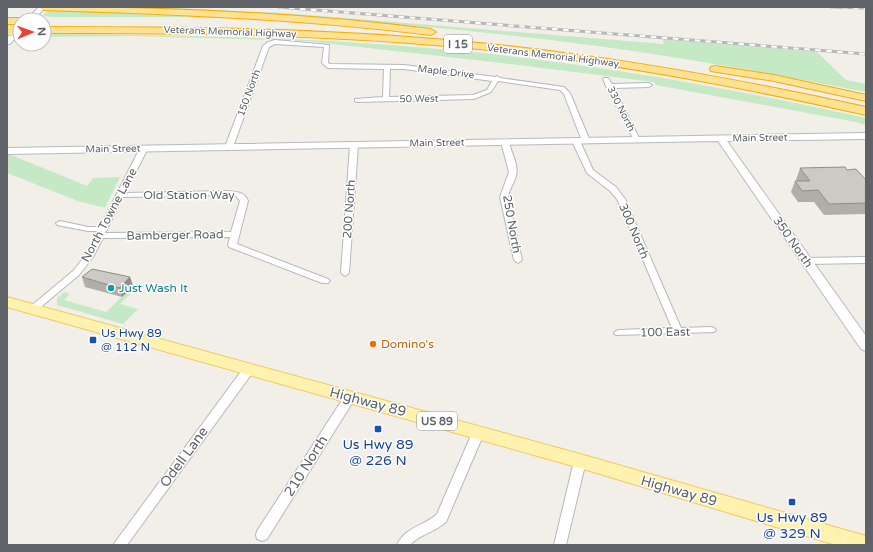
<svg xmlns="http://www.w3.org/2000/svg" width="873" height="552" viewBox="0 0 873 552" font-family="'Varela Round',sans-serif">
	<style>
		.green { fill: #c5e8c5 }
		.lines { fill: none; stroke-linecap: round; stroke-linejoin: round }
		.street-casing { stroke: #b5b8bc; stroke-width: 2 }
		.secondary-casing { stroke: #b6babf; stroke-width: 2 }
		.primary-casing { stroke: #f2c960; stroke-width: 2 }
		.highway-casing { stroke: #f9ab00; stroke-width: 2 }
		.street { fill: #fff; fill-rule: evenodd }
		.secondary { fill: #fff; fill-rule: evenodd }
		.primary { fill: #fff2af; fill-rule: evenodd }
		.highway { fill: #fde293; fill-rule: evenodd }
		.rail-casing { stroke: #b6b7b8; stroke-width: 3 }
		.rail { stroke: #fff; stroke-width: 2; stroke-dasharray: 5.5; stroke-linecap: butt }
		.highway-bridge-casing { stroke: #f9ab00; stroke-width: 11; stroke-linecap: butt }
		.highway-bridge { stroke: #fde293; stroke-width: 10 }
		.wall { fill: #afaea9 }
		.shaded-wall { fill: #8f8d8a }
		.building { fill: #cccac5; stroke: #8f8d8a }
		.culture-dot { fill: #0f9aa8; stroke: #fff; stroke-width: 1.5 }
		.transit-dot { fill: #1a4fb4; stroke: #fff; stroke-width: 1.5 }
		.food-dot { fill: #e8710a; stroke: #fff; stroke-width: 1.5 }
		.labels { text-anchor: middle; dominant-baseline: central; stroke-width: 3; stroke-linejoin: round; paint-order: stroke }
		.far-street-label { font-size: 10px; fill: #5f6368; stroke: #fff }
		.shield { fill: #fff; stroke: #8f9295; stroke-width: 1 }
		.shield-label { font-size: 11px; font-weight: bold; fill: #5f6368 }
		.street-label { font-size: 12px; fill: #5f6368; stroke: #fff }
		.culture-label { font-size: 12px; fill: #0d838f; stroke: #fff; text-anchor: start }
		.transit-label { font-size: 12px; fill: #164399; stroke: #fff; text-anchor: start }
		.food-label { font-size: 12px; fill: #c56008; stroke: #fff; text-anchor: start }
		.near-street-label { font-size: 14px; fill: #5f6368; stroke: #fff }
		.near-transit-label { font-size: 14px; fill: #164399; stroke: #fff }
	</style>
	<rect width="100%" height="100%" fill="#f1efe8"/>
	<g class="green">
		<path d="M61,7H148L283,13L664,44L662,39L817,52L846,80L866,84V92C779,75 693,59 605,47C425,22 242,12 61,7Z"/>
		<path d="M50,10L131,12L280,19L177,17H50L42,15Z"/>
		<path d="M44,34C172,35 299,37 427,48C576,60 720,86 866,118V125L856,122L656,85L654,82L527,66L307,41L133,36L44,37Z"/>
		<path d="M7,155H11L87,186L93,178L120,177L105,208L78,201L7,173Z"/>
		<path d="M142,282L120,304L138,309L123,324L57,305V298L65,292L70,294L64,300L106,312L133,286Z"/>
	</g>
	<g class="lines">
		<defs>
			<g id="street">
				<path d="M275,40L329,45L328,63L330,64L404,65L495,77L497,76L500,78L564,87L570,93L590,141L586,143L582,141L564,94L560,90L498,81L491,92L474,99L357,102L355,101V99L383,97L384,69L328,68L322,63L324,47L275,44L269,47L233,147L229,149H226L225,147L263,46L268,42ZM390,69H404L492,81L487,90L473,95L389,97Z"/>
				<path d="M604,78H608L612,84L649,83L652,85L649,87L614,88L640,140L639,141H635L634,140L606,86L603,79Z"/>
				<path d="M576,139L580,141L593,170L616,187L625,199L681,328L711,327L714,328L716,330L714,332L616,335L614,333L616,331L619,330L672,328L617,199L610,191L587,173L572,141Z"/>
				<path d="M505,140L509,142C511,153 519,165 516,176C514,184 509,189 508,197L522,260L518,263L514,260L500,197L509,172L501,142Z"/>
				<path d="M354,143L358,145L349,273L345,276L341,273L350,145Z"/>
				<path d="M141,146H147L148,148L125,193L228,191C237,192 245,192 248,201L237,244L328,279L330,281L328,283H322L229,247L228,245L230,237L103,238L93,257L79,275L36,311H30L28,309L30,307L73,271L85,256L98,231H88L57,225L56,223L60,221L88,227H100ZM228,195L236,196L240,201L231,232L105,233L123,197Z"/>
				<path d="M866,257V263L806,264L802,261L806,258Z"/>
				<path d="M249,365L253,366L254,369L253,372L127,545H113L245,366Z"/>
				<path d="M350,393L354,394L355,397L354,400L267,539L262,541L257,539L256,535L257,531L346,394Z"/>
				<path d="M478,429L482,430L484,433L446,522C435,532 420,534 410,545H397C405,527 424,526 437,514L472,433L474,430Z"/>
				<path d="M580,456L584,458L586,461L566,545H554L574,461L576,458Z"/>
			</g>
			<g id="secondary">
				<path d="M39,7H46L33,20H26Z"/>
				<path d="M17,27H20V33L10,44H7V38Z"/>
				<path d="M866,133V139L727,141L866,336V351L861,349L718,141L7,154V148Z"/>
			</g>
			<path id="primary" d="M7,297L580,454L866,536V545H836L580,468L7,307Z"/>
			<g id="highway">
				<path d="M39,7C170,7 301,13 431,29L436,32L431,35C302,19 173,14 43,10Z"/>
				<path d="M7,18H20L24,20H20V24H7Z"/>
				<path d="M44,27C179,27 313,28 447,40C588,52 728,77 866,107V115C728,84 589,58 447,46C313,34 179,33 44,33Z"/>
				<path d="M715,66L774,75L866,95V101L774,81L711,71L710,69L711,67Z"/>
			</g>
		</defs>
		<use href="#street" class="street-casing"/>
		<use href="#secondary" class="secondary-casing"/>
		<use href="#primary" class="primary-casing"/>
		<use href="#highway" class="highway-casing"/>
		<use href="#street" class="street"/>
		<use href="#secondary" class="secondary"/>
		<use href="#primary" class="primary"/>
		<use href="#highway" class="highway"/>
		<defs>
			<g id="rail">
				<path d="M278,7L866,54"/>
				<path d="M831,7L866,8"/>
			</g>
		</defs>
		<use href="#rail" class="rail-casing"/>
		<use href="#rail" class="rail"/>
		<defs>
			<path id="highway-bridge" d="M7,30H20"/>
		</defs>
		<use href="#highway-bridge" class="highway-bridge-casing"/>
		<use href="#highway-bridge" class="highway-bridge"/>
	</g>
	<g class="wall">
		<path d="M800,168L847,170L866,180V214L824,215L814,202H798L791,192L795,181H797L796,180Z"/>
		<path d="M82,277H130L133,286L122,297L85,287Z"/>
	</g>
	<path class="shaded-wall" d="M130,277L133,286L122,297L119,288Z"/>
	<g class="building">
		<path d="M845,167L847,170L856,169L866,180V203L829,204L818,190L802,191L795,181H810L800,168Z"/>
		<path d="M92,269L130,277L119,288L82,277Z"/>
	</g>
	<circle class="culture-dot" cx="111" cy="288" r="4"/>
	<g class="transit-dot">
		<rect x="89" y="336" width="8" height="8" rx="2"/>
		<rect x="374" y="425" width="8" height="8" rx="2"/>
		<rect x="788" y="498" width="8" height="8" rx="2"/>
	</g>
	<circle class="food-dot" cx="373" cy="344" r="4"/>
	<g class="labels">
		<g class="far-street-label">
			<text transform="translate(230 32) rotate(2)">Veterans Memorial Highway</text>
			<text transform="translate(553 56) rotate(7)">Veterans Memorial Highway</text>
			<text transform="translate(446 72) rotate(7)">Maple Drive</text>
			<text transform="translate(249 93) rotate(-70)">150 North</text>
			<text transform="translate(419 99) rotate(-1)">50 West</text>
			<text transform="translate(621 109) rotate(63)">330 North</text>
			<text transform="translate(760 138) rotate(-1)">Main Street</text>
			<text transform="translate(437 143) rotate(-1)">Main Street</text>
			<text transform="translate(113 149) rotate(-1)">Main Street</text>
		</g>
		<g class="shield">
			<rect x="444" y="35" width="28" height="18" rx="3"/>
			<rect x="417" y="412" width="40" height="18" rx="3"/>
		</g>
		<g class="shield-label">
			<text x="458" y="44">I 15</text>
			<text x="437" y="421">US 89</text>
		</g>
		<g class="street-label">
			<text x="189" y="195">Old Station Way</text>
			<text transform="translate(349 209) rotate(-86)">200 North</text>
			<text transform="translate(109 215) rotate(-62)">North Towne Lane</text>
			<text transform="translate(512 224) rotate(80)">250 North</text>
			<text transform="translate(634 231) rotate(67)">300 North</text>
			<text transform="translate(175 235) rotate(-1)">Bamberger Road</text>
			<text transform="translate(793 242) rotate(55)">350 North</text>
			<text transform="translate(665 332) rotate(-1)">100 East</text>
		</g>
		<g class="culture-label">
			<text x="119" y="288">Just Wash It</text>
		</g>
		<g class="transit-label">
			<text x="101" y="333">Us Hwy 89<tspan x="101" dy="14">@ 112 N</tspan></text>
		</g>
		<g class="food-label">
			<text x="381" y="344">Domino's</text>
		</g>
		<g class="near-street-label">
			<text transform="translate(368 402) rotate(15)">Highway 89</text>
			<text transform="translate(184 457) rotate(-54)">Odell Lane</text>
			<text transform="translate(306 466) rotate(-58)">210 North</text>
			<text transform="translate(679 491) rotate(16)">Highway 89</text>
		</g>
		<g class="near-transit-label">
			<text x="378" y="444">Us Hwy 89<tspan x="378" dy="16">@ 226 N</tspan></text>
			<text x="792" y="517">Us Hwy 89<tspan x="792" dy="16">@ 329 N</tspan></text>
		</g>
	</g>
	<rect width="873" height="552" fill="none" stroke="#5f6368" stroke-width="16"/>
	<g transform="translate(32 32) rotate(88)"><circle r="19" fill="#ffffff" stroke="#bfc1c3"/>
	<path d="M0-3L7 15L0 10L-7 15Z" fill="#ea4335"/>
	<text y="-6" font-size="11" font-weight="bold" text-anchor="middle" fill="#5f6368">N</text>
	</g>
</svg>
